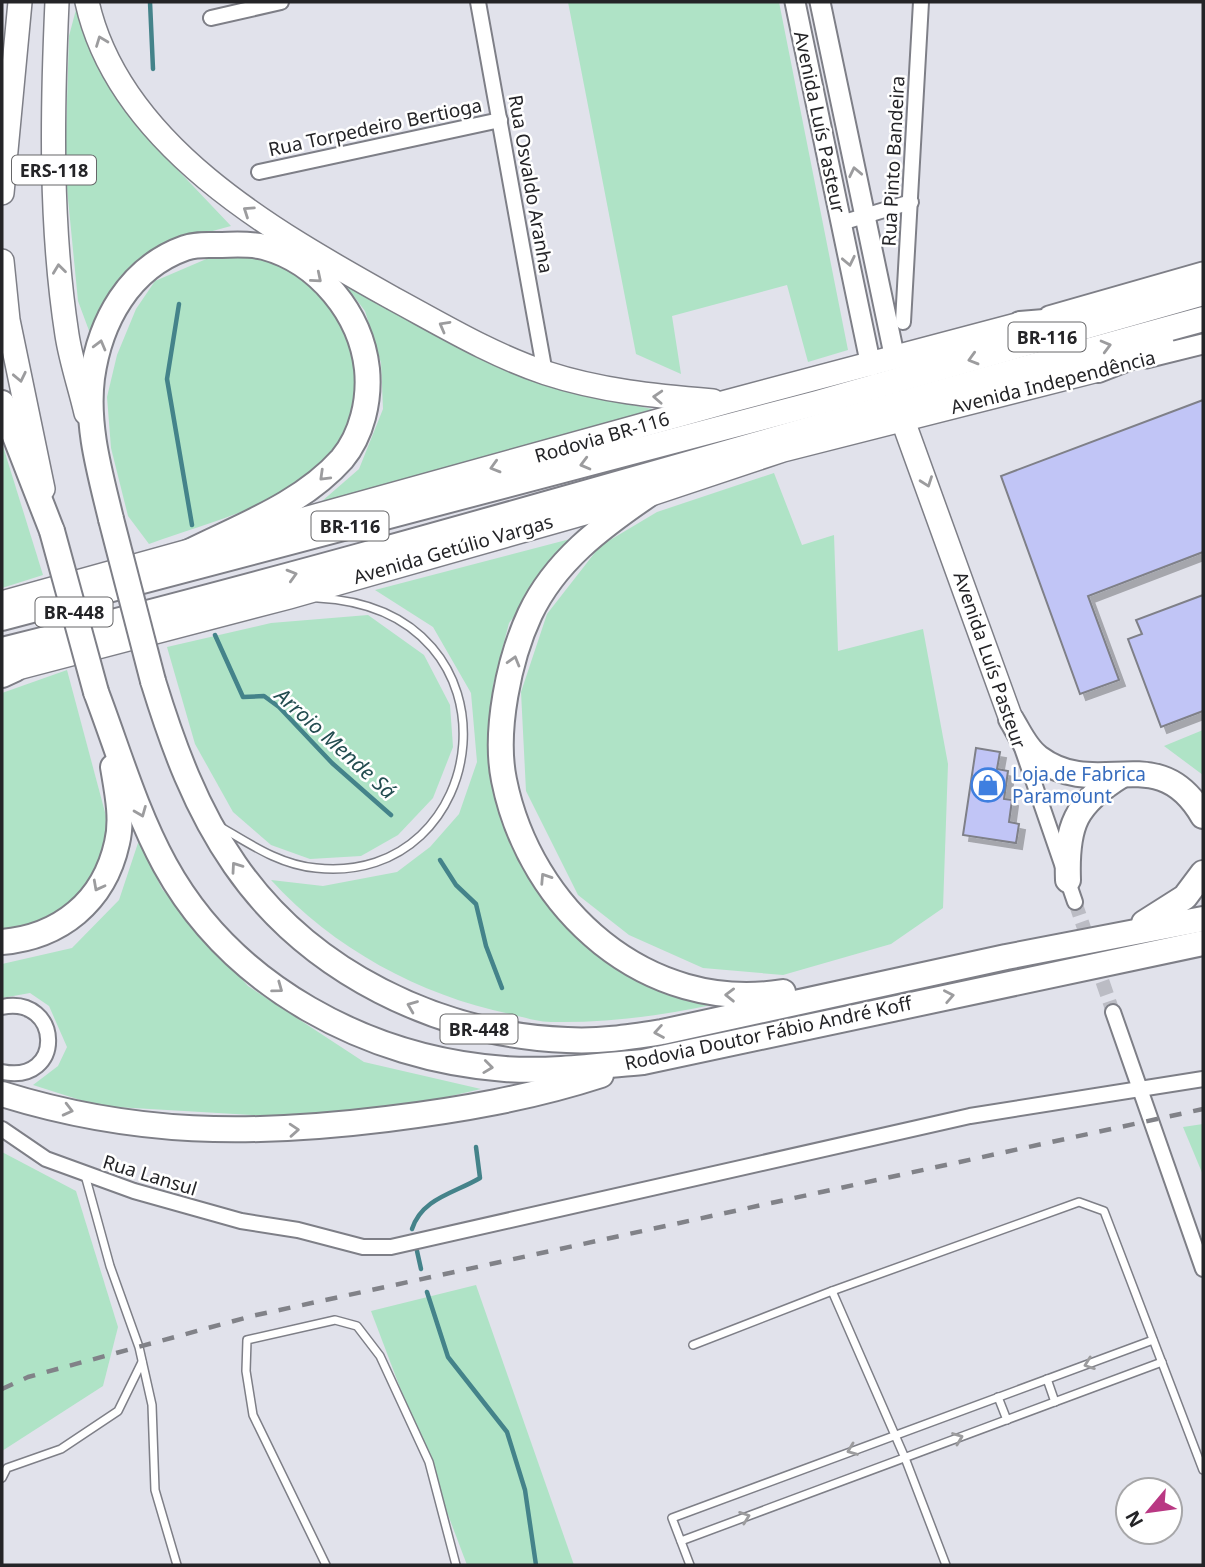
<svg xmlns="http://www.w3.org/2000/svg" width="1205" height="1567" viewBox="0 0 1205 1567" font-family="'Noto Sans',sans-serif">
	<style>
		.green { fill: #afe3c6 }
		.lines { fill: none; stroke-linecap: round; stroke-linejoin: round }
		.stream { stroke: #44838a; stroke-width: 4.5 }
		.building { fill: #c1c5f6; stroke: #7f8088; stroke-width: 2; filter: url(#shadow) }
		.minor-tunnel { stroke: #bbbcc4; stroke-width: 14; stroke-dasharray: 14 7; stroke-linecap: butt }
		.service-casing { stroke: #7e7f87; stroke-width: 10 }
		.minor-casing { stroke: #7e7f87; stroke-width: 18 }
		.secondary-casing { stroke: #7e7f87; stroke-width: 23 }
		.trunk-casing { stroke: #7e7f87; stroke-width: 26 }
		.motorway-casing { stroke: #7e7f87; stroke-width: 28 }
		.service { stroke: #fff; stroke-width: 7 }
		.minor { stroke: #fff; stroke-width: 14 }
		.secondary { stroke: #fff; stroke-width: 19 }
		.trunk { stroke: #fff; stroke-width: 23 }
		.motorway { stroke: #fff; stroke-width: 24 }
		.rail { stroke: #818288; stroke-width: 4.5; stroke-dasharray: 12 12; stroke-linecap: butt }
		.motorway-bridge-casing { stroke: #7e7f87; stroke-width: 28; stroke-linecap: butt }
		.motorway-bridge { stroke: #fff; stroke-width: 24 }
		.oneway { stroke: #9c9c9e }
		.labels { text-anchor: middle; dominant-baseline: central; stroke-width: 5; stroke-linejoin: round; paint-order: stroke }
		.shield { fill: #fff; stroke: #666668; stroke-width: 2 }
		.shield-label { font-size: 18px; font-weight: bold; fill: #242427 }
		.street-label { font-size: 19px; fill: #242427; stroke: #fff }
		.shop-label { font-size: 19px; fill: #366cbe; stroke: #fff; text-anchor: start }
		.water-label { font-size: 21px; font-style: italic; fill: #234d50; stroke: #fff }
	</style>
	<defs>
		<filter id="shadow"><feDropShadow dx="6" dy="6" stdDeviation="0" flood-color="#0004"/></filter>
	</defs>
	<rect width="100%" height="100%" fill="#e1e2eb"/>
	<g class="green">
		<path d="M78,2L95,57L136,126L231,226L194,236L91,336L78,301L65,168L69,36Z"/>
		<path d="M568,2H779L848,350L808,362L787,285L672,316L681,374L636,354Z"/>
		<path d="M249,255C261,259 274,261 285,266C353,299 382,398 331,458C293,502 203,524 149,544L128,516L111,448L107,397L117,355L136,309L155,281L211,257Z"/>
		<path d="M343,282L489,363L564,391L657,410L321,502L359,469L383,409L381,363L365,311Z"/>
		<path d="M2,443L43,575L2,588Z"/>
		<path d="M774,473L802,545L834,535L838,651L923,629L948,764L943,908L891,944L783,975L703,968L629,935L578,895L526,791L521,692L547,614L600,546L657,512Z"/>
		<path d="M574,538L509,623L493,685L492,762L507,834L554,909L605,961L689,1000L716,1004C662,1016 607,1023 551,1022C538,1022 523,1017 510,1014C419,995 333,948 271,880L323,886L397,872L430,847L459,814L477,762L471,693L433,627L375,590Z"/>
		<path d="M368,615L424,655L450,705L453,747L433,798L398,835L361,856L310,859L271,845L233,812L195,744L167,647L271,623Z"/>
		<path d="M67,670L106,816L105,847L93,885L46,924L2,933V693Z"/>
		<path d="M1203,730V775L1164,746Z"/>
		<path d="M139,840L162,889L248,986L364,1062L481,1089L421,1103L288,1117L99,1106L33,1085L58,1066L67,1047L49,1006L30,993L2,998V964L72,948L119,900Z"/>
		<path d="M1203,1124V1175L1183,1127Z"/>
		<path d="M2,1152L76,1191L118,1327L103,1386L2,1451Z"/>
		<path d="M476,1285L574,1565H467L371,1311Z"/>
	</g>
	<g class="lines">
		<g class="stream">
			<path d="M150,2L153,69"/>
			<path d="M179,304L167,379L192,525"/>
			<path d="M215,635L243,697L264,696L279,707L332,763L391,815"/>
			<path d="M440,860L456,885L476,904L486,946L502,988"/>
			<path d="M412,1229C422,1198 455,1193 480,1178L476,1147"/>
			<path d="M417,1251L421,1269"/>
			<path d="M427,1292L448,1357L507,1432L525,1490L536,1565"/>
		</g>
	</g>
	<g class="building">
		<path d="M1203,400V552L1088,596L1119,680L1080,694L1001,476Z"/>
		<path d="M1203,595V711L1161,727L1128,639L1142,634L1136,620Z"/>
		<path d="M976,748L1000,752L997,769L1008,771L1004,799L1012,800L1009,822L1019,824L1016,843L963,835Z"/>
	</g>
	<g class="lines">
		<path class="minor-tunnel" d="M1075,902L1113,1012"/>
		<defs>
			<g id="service">
				<path d="M219,826C250,844 280,865 316,868C493,887 530,609 318,598"/>
				<path d="M85,1175L110,1266L139,1347L152,1405L155,1490L177,1565"/>
				<path d="M693,1345L832,1291"/>
				<path d="M1047,1379L1055,1402"/>
				<path d="M998,1397L1007,1420"/>
				<path d="M2,1478L7,1468L61,1449L118,1411L142,1362"/>
				<path d="M681,1541L1162,1362"/>
				<path d="M326,1565L253,1415L246,1371L247,1340L335,1320L357,1326L380,1356L429,1462L456,1565"/>
				<path d="M690,1565L672,1518L1153,1340"/>
				<path d="M946,1565L905,1458L832,1291L1079,1202L1104,1211L1203,1470"/>
			</g>
			<g id="minor">
				<path d="M478,2L545,373"/>
				<path d="M211,18L281,2"/>
				<path d="M259,172L500,120"/>
				<path d="M841,223L911,202"/>
				<path d="M903,322L921,2"/>
				<path d="M1022,748L1075,902"/>
				<path d="M2,1007C62,995 65,1085 2,1072"/>
				<path d="M1113,1012L1203,1269"/>
				<path d="M2,1129L46,1159L134,1191L241,1221L298,1230L363,1247H391L970,1116L1203,1079"/>
			</g>
			<g id="secondary">
				<path d="M795,2L871,366"/>
				<path d="M820,2L895,359"/>
				<path d="M1049,316L1203,272"/>
				<path d="M1146,358L1203,344"/>
			</g>
			<g id="trunk">
				<path d="M57,2C52,113 50,225 67,335C71,361 80,387 86,413"/>
				<path d="M87,2C119,146 276,233 394,299C444,326 492,355 546,373C601,391 655,396 713,401"/>
				<path d="M2,193L20,2"/>
				<path d="M2,261L8,320L43,489"/>
				<path d="M902,418L1011,719"/>
				<path d="M2,603L726,402L1020,324"/>
				<path d="M2,672L289,597L648,495L783,450L1098,370"/>
			</g>
			<g id="motorway">
				<path d="M1020,324L1069,320"/>
				<path d="M1098,370L1162,345"/>
				<path d="M2,403L52,531"/>
				<path d="M648,495C601,527 555,561 530,614C509,659 494,731 504,780C530,910 647,1014 783,992"/>
				<path d="M111,519C100,473 86,426 92,378C100,321 129,268 185,248C197,244 205,245 217,245C233,245 248,243 264,247C319,262 361,314 367,369C370,400 362,435 342,459C302,504 241,526 189,552"/>
				<path d="M2,618L817,403L1203,293"/>
				<path d="M2,650C405,550 802,428 1203,319"/>
				<path d="M2,675L15,669"/>
				<path d="M153,681C173,746 196,809 235,865C309,972 438,1035 567,1040C599,1042 630,1037 662,1032L1006,957L1203,919"/>
				<path d="M96,692C118,750 135,810 165,865C232,987 368,1059 505,1069C551,1072 597,1066 643,1062L1203,943"/>
				<path d="M1011,719C1019,732 1026,749 1039,758C1098,802 1158,738 1203,816"/>
				<path d="M1068,880C1066,825 1075,804 1122,775"/>
				<path d="M1144,923L1185,897L1203,873"/>
				<path d="M2,942C60,937 104,902 117,843C123,819 117,791 113,767"/>
				<path d="M2,1094C134,1135 250,1136 387,1119C460,1110 530,1098 601,1075"/>
			</g>
		</defs>
		<use href="#service" class="service-casing"/>
		<use href="#minor" class="minor-casing"/>
		<use href="#secondary" class="secondary-casing"/>
		<use href="#trunk" class="trunk-casing"/>
		<use href="#motorway" class="motorway-casing"/>
		<use href="#service" class="service"/>
		<use href="#minor" class="minor"/>
		<use href="#secondary" class="secondary"/>
		<use href="#trunk" class="trunk"/>
		<use href="#motorway" class="motorway"/>
		<path class="rail" d="M2,1389L28,1377L252,1316L1203,1109"/>
		<defs>
			<g id="motorway-bridge">
				<path d="M111,519L153,681"/>
				<path d="M52,531L96,692"/>
			</g>
		</defs>
		<use href="#motorway-bridge" class="motorway-bridge-casing"/>
		<use href="#motorway-bridge" class="motorway-bridge"/>
	</g>
	<defs><path id="oneway-chevron" d="M-2-3.5L2.5 0L-2 3.5" fill="none" stroke-width="1.6" stroke-linecap="round" stroke-linejoin="round" transform="scale(1.75)"/></defs>
	<g class="oneway">
		<use href="#oneway-chevron" transform="translate(101 41) rotate(-111)"/>
		<use href="#oneway-chevron" transform="translate(855 172) rotate(-102)"/>
		<use href="#oneway-chevron" transform="translate(248 211) rotate(-146)"/>
		<use href="#oneway-chevron" transform="translate(849 261) rotate(78)"/>
		<use href="#oneway-chevron" transform="translate(59 269) rotate(-97)"/>
		<use href="#oneway-chevron" transform="translate(317 278) rotate(40)"/>
		<use href="#oneway-chevron" transform="translate(444 326) rotate(-151)"/>
		<use href="#oneway-chevron" transform="translate(100 345) rotate(-75)"/>
		<use href="#oneway-chevron" transform="translate(1106 346) rotate(-15)"/>
		<use href="#oneway-chevron" transform="translate(973 359) rotate(164)"/>
		<use href="#oneway-chevron" transform="translate(20 377) rotate(78)"/>
		<use href="#oneway-chevron" transform="translate(658 397) rotate(-177)"/>
		<use href="#oneway-chevron" transform="translate(585 464) rotate(165)"/>
		<use href="#oneway-chevron" transform="translate(495 467) rotate(164)"/>
		<use href="#oneway-chevron" transform="translate(324 476) rotate(136)"/>
		<use href="#oneway-chevron" transform="translate(927 482) rotate(70)"/>
		<use href="#oneway-chevron" transform="translate(292 575) rotate(-16)"/>
		<use href="#oneway-chevron" transform="translate(514 661) rotate(-74)"/>
		<use href="#oneway-chevron" transform="translate(141 812) rotate(68)"/>
		<use href="#oneway-chevron" transform="translate(236 867) rotate(-125)"/>
		<use href="#oneway-chevron" transform="translate(545 878) rotate(-123)"/>
		<use href="#oneway-chevron" transform="translate(98 886) rotate(118)"/>
		<use href="#oneway-chevron" transform="translate(278 988) rotate(36)"/>
		<use href="#oneway-chevron" transform="translate(730 995) rotate(-179)"/>
		<use href="#oneway-chevron" transform="translate(949 996) rotate(-11)"/>
		<use href="#oneway-chevron" transform="translate(412 1006) rotate(-158)"/>
		<use href="#oneway-chevron" transform="translate(659 1032) rotate(170)"/>
		<use href="#oneway-chevron" transform="translate(488 1067) rotate(7)"/>
		<use href="#oneway-chevron" transform="translate(68 1110) rotate(14)"/>
		<use href="#oneway-chevron" transform="translate(294 1130) rotate(-4)"/>
		<use href="#oneway-chevron" transform="translate(1089 1364) rotate(160)"/>
		<use href="#oneway-chevron" transform="translate(958 1438) rotate(-21)"/>
		<use href="#oneway-chevron" transform="translate(852 1450) rotate(159)"/>
		<use href="#oneway-chevron" transform="translate(745 1517) rotate(-20)"/>
	</g>
	<defs>
		<symbol id="shop-ring" viewBox="-11 -11 22 22"><circle r="9.5" fill="#fff" stroke="#3f7fe0" stroke-width="1.5"/><path d="M-5-2.5h2.3a2.7 3.5 0 0 1 5.4 0H5L5.5 6h-11ZM-1.5-2.5h3a1.5 2.3 0 0 0-3 0Z" fill="#3f7fe0"/></symbol>
	</defs>
	<g fill-rule="evenodd">
		<use href="#shop-ring" x="969" y="766" width="38" height="38"/>
	</g>
	<g class="labels">
		<g class="shield">
			<rect x="12" y="155.5" width="84" height="29" rx="5"/>
			<rect x="1008.5" y="322.5" width="77" height="29" rx="5"/>
			<rect x="311.5" y="511.5" width="77" height="29" rx="5"/>
			<rect x="35.5" y="597.5" width="77" height="29" rx="5"/>
			<rect x="440.5" y="1014.5" width="77" height="29" rx="5"/>
		</g>
		<g class="shield-label">
			<text x="54" y="170">ERS-118</text>
			<text x="1047" y="337">BR-116</text>
			<text x="350" y="526">BR-116</text>
			<text x="74" y="612">BR-448</text>
			<text x="479" y="1029">BR-448</text>
		</g>
		<g class="street-label">
			<text transform="translate(820 122) rotate(78)">Avenida Luís Pasteur</text>
			<text transform="translate(375 127) rotate(-12)">Rua Torpedeiro Bertioga</text>
			<text transform="translate(893 161) rotate(-87)">Rua Pinto Bandeira</text>
			<text transform="translate(531 184) rotate(80)">Rua Osvaldo Aranha</text>
			<text transform="translate(1053 382) rotate(-14)">Avenida Independência</text>
			<text transform="translate(602 437) rotate(-16)">Rodovia BR-116</text>
			<text transform="translate(453 549) rotate(-16)">Avenida Getúlio Vargas</text>
			<text transform="translate(990 660) rotate(71)">Avenida Luís Pasteur</text>
			<text transform="translate(768 1033) rotate(-12)">Rodovia Doutor Fábio André Koff</text>
			<text transform="translate(150 1175) rotate(17)">Rua Lansul</text>
		</g>
		<g class="shop-label">
			<text x="1012" y="774">Loja de Fabrica<tspan x="1012" dy="22">Paramount</tspan></text>
		</g>
		<g class="water-label">
			<text transform="translate(336 743) rotate(42)">Arroio Mende Sá</text>
		</g>
	</g>
	<rect width="1205" height="1567" fill="none" stroke="#242427" stroke-width="7"/>
	<g transform="translate(1149 1511) rotate(241)"><circle r="33" fill="#ffffff" stroke="#a7a7a9" stroke-width="2"/>
	<path d="M0-5L12 26L0 18L-12 26Z" fill="#b93883"/>
	<text y="-10" font-size="19" font-weight="bold" text-anchor="middle" fill="#242427">N</text>
	</g>
</svg>
